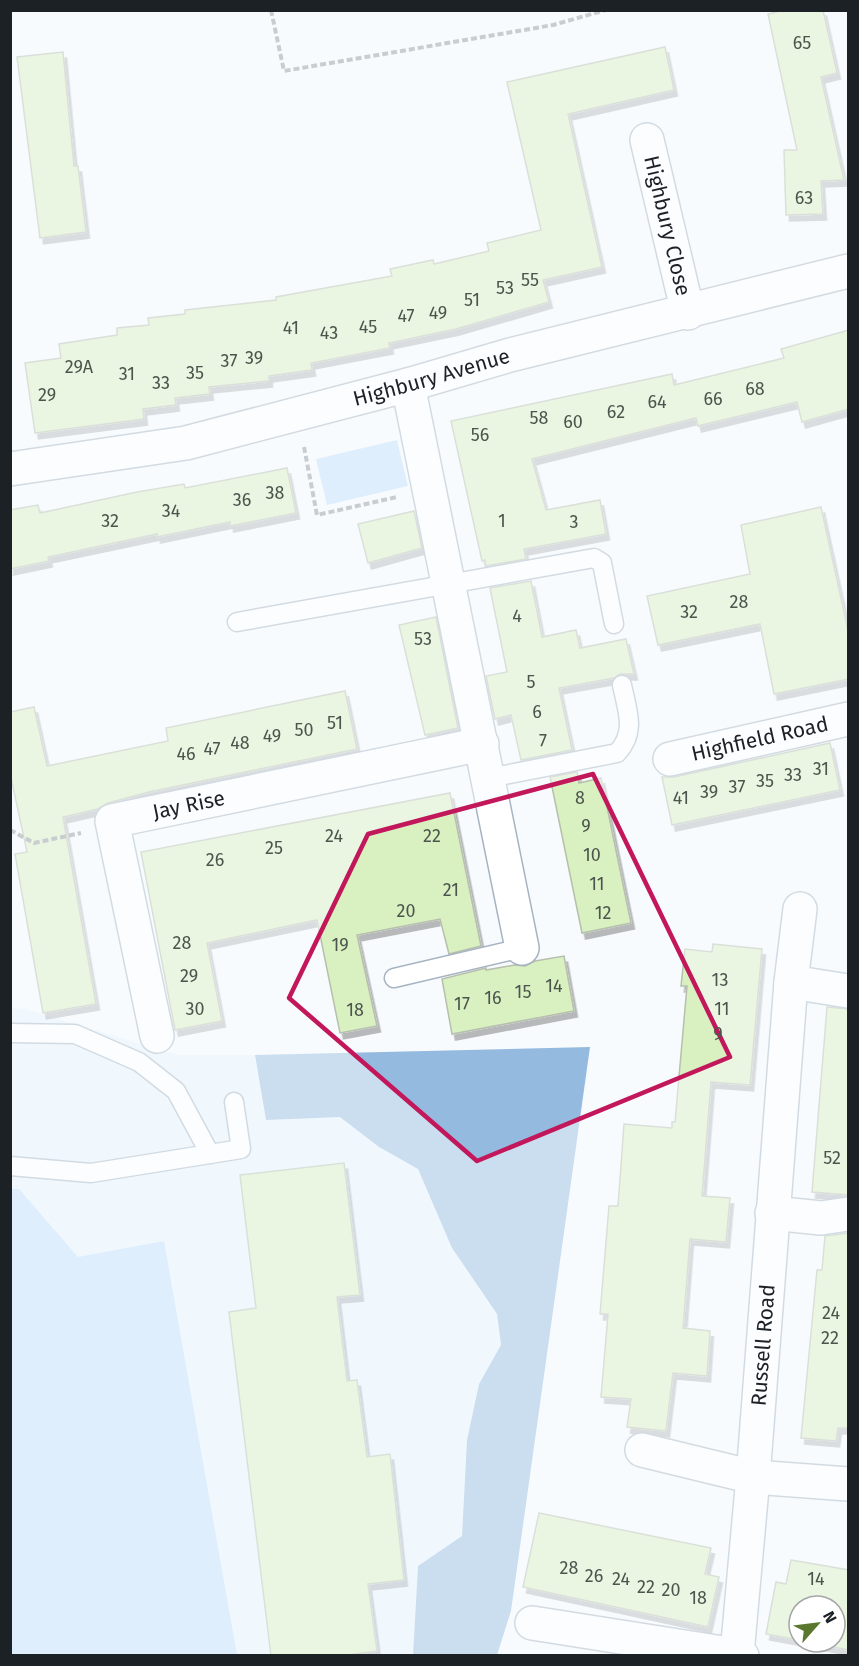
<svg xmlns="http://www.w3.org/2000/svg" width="859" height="1666" viewBox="0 0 859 1666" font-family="'Fira Sans',sans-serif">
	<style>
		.built { fill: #e7f3ff }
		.green { fill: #c0defc }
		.forest { fill: #95badf }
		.building { fill: #d9f0c1; stroke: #b7bfae; stroke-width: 1.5; filter: url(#shadow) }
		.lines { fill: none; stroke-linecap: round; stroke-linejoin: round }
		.service-casing { stroke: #a6b4c2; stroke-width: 21 }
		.minor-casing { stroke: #a6b4c2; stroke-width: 36 }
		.path { stroke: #919599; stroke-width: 4; stroke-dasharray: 6 3; stroke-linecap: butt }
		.service { stroke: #fff; stroke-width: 18 }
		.minor { stroke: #fff; stroke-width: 33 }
		.marked { fill: none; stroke: #c2185b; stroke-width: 4.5; stroke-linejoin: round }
		.labels { text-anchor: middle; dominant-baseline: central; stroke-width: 6; stroke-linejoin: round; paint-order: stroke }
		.number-label { font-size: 18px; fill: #4b554d }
		.street-label { font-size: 21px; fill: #1c2126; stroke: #fff }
	</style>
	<defs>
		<filter id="shadow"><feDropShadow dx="3.5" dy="6" stdDeviation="0" flood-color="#0004"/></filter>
	</defs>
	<rect width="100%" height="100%" fill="#f8fbfe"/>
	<path class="built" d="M11,1008L25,1009L178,1055H255L266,1120L340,1116L379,1147L418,1169L452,1248L497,1314L501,1345L479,1384L467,1440L462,1536L418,1566L413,1655L11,1656Z"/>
	<g class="green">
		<path d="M397,440L408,486L327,505L316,459Z"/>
		<path d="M10,1189H19L78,1257L164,1241L237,1655H11Z"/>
	</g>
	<path class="forest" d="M590,1047L511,1611L497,1655H413L418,1566L462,1536L467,1440L479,1384L501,1345L497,1314L452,1248L418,1169L379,1147L340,1117L266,1120L255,1055Z"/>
	<g class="building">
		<path d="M784,10H823L837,73L821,77L844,180L821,181L823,214L786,215L784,150H797L768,14Z"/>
		<path d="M665,47L674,90L568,114L602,267L543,280L549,302L456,329L389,343L390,348L311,363L312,370L269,376V381L209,387L210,394L175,398L176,405L143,409L144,419L35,433L25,363L61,358L59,344L117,335V328L149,325L148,318L185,314V310L276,300V297L392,276L390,269L433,260L434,264L489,251L487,243L541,230L507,82Z"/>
		<path d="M63,52L74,166H78L86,232L40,238L17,57Z"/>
		<path d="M849,330V409L802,422L797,402L698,426L696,418L532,459L546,510L600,500L606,534L524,549L526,559L486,566L485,560L482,561L451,421L672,374L674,385L784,358L781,349Z"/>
		<path d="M287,468L296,513L230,526V522L157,537V534L48,557L49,561L10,569V510L38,505L40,513L137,492L184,484L185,488Z"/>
		<path d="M821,507L849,635V679L774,694L760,624L658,645L647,596L750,574L741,525Z"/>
		<path d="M414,511L422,548L368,563L358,524Z"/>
		<path d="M531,581L542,637L576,630L580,648L626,639L634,674H620L614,678L559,688L572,750L521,760L511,715L495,719L486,676L507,672L490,588Z"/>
		<path d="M436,617L458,728L425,735L399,625Z"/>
		<path d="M345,691L357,749L149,792L108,803L98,809L63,817L96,1004L43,1013L15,854L27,852L10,773V712L34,707L47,766L168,741L166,728Z"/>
		<path d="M830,743L840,790L672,825L662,777H674Z"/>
		<path d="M577,772L579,783L601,778L631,923L582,933L550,777Z"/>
		<path d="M450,793L481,946L449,954L440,919L357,935L377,1026L340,1033L317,920L207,943L222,1021L175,1030L141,852Z"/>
		<path d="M713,944L762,949L750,1085L711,1082L702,1196L730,1198L726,1242L690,1239L683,1328L710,1331L707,1376L673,1373L666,1431L627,1427L631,1399L601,1397L608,1314H600L609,1206H618L624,1124L672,1128V1122H675L687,986H681L685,949L712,952Z"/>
		<path d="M564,956L574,1011L452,1034L442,979L486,968V970L515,965L525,966L535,961Z"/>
		<path d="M827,1007L849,1009V1195L812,1192Z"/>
		<path d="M344,1163L360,1295L337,1297L347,1381L357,1380L367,1457L390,1454L404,1580L368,1584L377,1651L341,1656H271L229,1312L256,1308L240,1175Z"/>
		<path d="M849,1233V1428H838L836,1441L801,1438L817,1270H822L825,1236Z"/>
		<path d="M539,1513L711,1548L705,1574L719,1577L708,1627L523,1587Z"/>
		<path d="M791,1560L849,1570V1650L808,1642H835V1606H799V1640L766,1634L776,1582L786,1584Z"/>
	</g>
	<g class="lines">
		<defs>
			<g id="service">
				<path d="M237,622L594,558L602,563L614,624"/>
				<path d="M489,778L617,753C637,732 627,710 622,685"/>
				<path d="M394,978L522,948"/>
				<path d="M10,1033L75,1034L139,1062L176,1091L210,1154"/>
				<path d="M10,1166L91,1173L241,1149L234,1102"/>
			</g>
			<g id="minor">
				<path id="s1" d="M647,140L688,313"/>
				<path d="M408,385L522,948"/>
				<path id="s2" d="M10,469L186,443L408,385L510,355L848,271"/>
				<path id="s3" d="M670,759L848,719"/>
				<path d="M791,982L848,991"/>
				<path id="s4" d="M157,1036L112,821L482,744"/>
				<path d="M772,1213L821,1218L848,1214"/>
				<path d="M642,1450L753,1477L848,1484"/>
				<path d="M532,1623L742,1656"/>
				<path id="s5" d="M737,1654L753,1477L791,982L800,909"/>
			</g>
		</defs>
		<use href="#service" class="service-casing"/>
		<use href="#minor" class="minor-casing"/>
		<g class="path">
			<path d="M271,10L284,71L553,25L606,10"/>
			<path d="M304,447L317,515L397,497"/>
			<path d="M10,830L34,843L81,833"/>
		</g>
		<use href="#service" class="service"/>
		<use href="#minor" class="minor"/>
	</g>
	<path d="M0 0H859V1666H0ZM593,774L730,1057L477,1161L289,998L368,834Z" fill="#f8fbfe" fill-opacity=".55" fill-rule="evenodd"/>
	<path class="marked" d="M593,774L730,1057L477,1161L289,998L368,834Z"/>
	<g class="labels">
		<g class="number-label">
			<text x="802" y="43">65</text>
			<text x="804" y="198">63</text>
			<text x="530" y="280">55</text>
			<text x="505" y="288">53</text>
			<text x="472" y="300">51</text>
			<text x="438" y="313">49</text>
			<text x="406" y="316">47</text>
			<text x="368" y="327">45</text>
			<text x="291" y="328">41</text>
			<text x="329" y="333">43</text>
			<text x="254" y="358">39</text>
			<text x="229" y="361">37</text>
			<text x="79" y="367">29A</text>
			<text x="195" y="373">35</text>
			<text x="127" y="374">31</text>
			<text x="161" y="383">33</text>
			<text x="755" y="389">68</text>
			<text x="47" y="395">29</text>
			<text x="713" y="399">66</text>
			<text x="657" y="402">64</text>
			<text x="616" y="412">62</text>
			<text x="539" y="418">58</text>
			<text x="573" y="422">60</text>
			<text x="480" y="435">56</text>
			<text x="275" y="493">38</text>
			<text x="242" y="500">36</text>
			<text x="171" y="511">34</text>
			<text x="110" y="521">32</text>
			<text x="502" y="521">1</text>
			<text x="574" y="522">3</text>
			<text x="739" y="602">28</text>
			<text x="689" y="612">32</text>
			<text x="517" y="616">4</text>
			<text x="423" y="639">53</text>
			<text x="531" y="682">5</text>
			<text x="537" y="712">6</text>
			<text x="335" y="723">51</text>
			<text x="304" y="730">50</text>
			<text x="272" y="736">49</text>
			<text x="543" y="741">7</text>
			<text x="240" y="743">48</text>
			<text x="212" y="749">47</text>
			<text x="186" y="754">46</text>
			<text x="821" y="769">31</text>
			<text x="793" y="775">33</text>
			<text x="765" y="781">35</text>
			<text x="737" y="787">37</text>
			<text x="709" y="792">39</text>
			<text x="580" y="798">8</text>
			<text x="681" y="798">41</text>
			<text x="586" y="826">9</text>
			<text x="334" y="836">24</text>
			<text x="432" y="836">22</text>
			<text x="274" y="848">25</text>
			<text x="592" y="855">10</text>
			<text x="215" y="860">26</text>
			<text x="597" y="884">11</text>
			<text x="451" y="890">21</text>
			<text x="406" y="911">20</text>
			<text x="603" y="913">12</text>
			<text x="182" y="943">28</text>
			<text x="340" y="945">19</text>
			<text x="189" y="976">29</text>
			<text x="720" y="980">13</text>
			<text x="554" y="986">14</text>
			<text x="523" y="992">15</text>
			<text x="493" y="998">16</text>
			<text x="462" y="1004">17</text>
			<text x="195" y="1009">30</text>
			<text x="722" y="1009">11</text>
			<text x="355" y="1010">18</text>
			<text x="718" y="1034">9</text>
			<text x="832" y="1158">52</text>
			<text x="831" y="1313">24</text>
			<text x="830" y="1338">22</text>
			<text x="569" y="1568">28</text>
			<text x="594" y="1576">26</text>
			<text x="621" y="1579">24</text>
			<text x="816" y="1579">14</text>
			<text x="646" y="1587">22</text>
			<text x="671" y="1590">20</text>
			<text x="698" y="1598">18</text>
		</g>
		<g class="street-label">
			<text stroke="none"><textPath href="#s1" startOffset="88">Highbury Close</textPath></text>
			<text stroke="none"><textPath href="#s2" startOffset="432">Highbury Avenue</textPath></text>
			<text stroke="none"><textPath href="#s3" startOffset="92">Highfield Road</textPath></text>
			<text stroke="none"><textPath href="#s4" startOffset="298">Jay Rise</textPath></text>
			<text stroke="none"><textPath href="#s5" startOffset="310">Russell Road</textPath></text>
		</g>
	</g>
	<rect width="859" height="1666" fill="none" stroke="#1c2126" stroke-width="24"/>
	<g transform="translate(817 1624) rotate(62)"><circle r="28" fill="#ffffff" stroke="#a4a6a8" stroke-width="1.5"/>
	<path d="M0-4.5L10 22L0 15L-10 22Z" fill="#59772d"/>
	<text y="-9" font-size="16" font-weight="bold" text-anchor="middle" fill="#1c2126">N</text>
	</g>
</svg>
